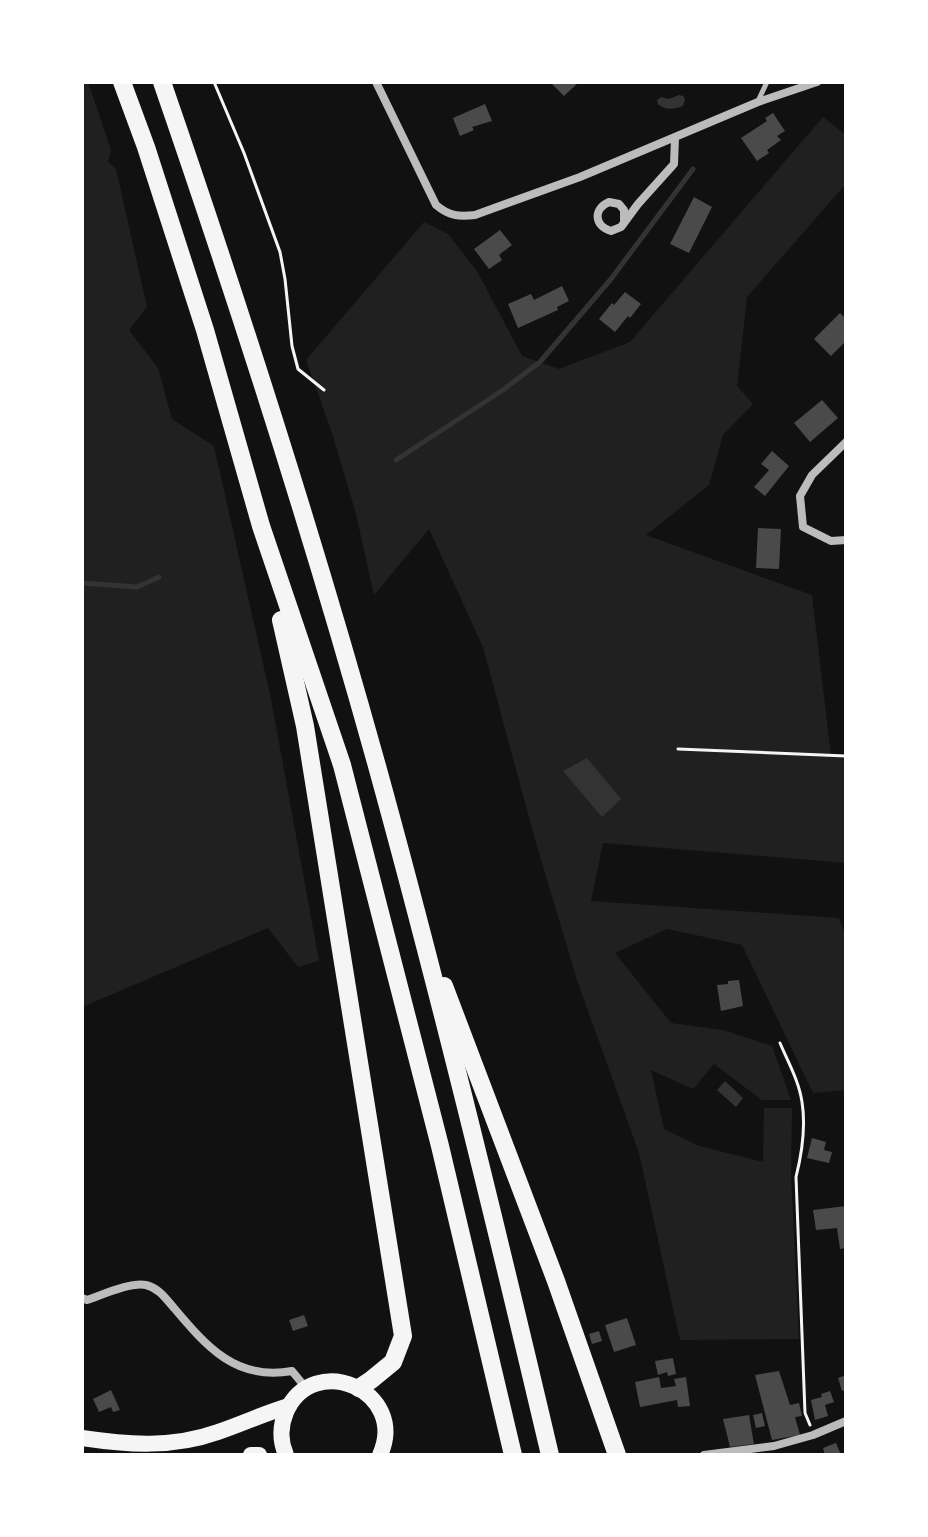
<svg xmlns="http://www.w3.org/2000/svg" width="928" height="1537" viewBox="0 0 928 1537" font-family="Raleway,sans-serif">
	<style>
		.green { fill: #202020 }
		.water { fill: #333 }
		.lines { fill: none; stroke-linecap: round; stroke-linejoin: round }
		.stream { stroke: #333; stroke-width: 5 }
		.building { fill: #4a4a4a }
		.path { stroke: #f5f5f5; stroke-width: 3 }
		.service { stroke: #bcbcbc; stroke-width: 5 }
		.minor { stroke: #bcbcbc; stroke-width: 8 }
		.primary { stroke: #f5f5f5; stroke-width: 16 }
		.motorway { stroke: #f5f5f5; stroke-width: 18 }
	</style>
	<rect width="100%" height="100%" fill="#111"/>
	<g class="green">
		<path d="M82,82H88L111,150L108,162L116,169L147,307L129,330L158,368L172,419L214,446L271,699L319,961L298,967L268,928L82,1007Z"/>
		<path d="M823,117L846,135V187H843L747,297L737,386L753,404L723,435L709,485L646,535L812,595L831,756L846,758V863L603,843L591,901L839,918L846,937V1090L813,1093L742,945L667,929L615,953L671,1023L723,1030L772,1046L791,1100H762L714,1064L693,1089L651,1070L664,1129L699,1146L763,1162L764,1108H792L791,1173L799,1339L680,1340L639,1153L577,980L534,836L483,647L429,529L374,595L356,514L332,433L306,360L424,222L448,234L477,271L522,356L559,369L630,342Z"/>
	</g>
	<g class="water">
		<path d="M679,95L683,96L685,99L683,106C674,109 666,111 658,104L657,100L661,97L669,99Z"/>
		<path d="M587,758L621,799L602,817L563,771Z"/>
		<path d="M725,1081L743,1098L736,1107L717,1090Z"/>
	</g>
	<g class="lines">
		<g class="stream">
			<path d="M396,460L503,390L540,362L611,279L693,169"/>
			<path d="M82,583L137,587L159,577"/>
		</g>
	</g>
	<g class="building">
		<path d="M550,82H579L564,96Z"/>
		<path d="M485,104L492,121L472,127L474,130L460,136L453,118Z"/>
		<path d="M773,113L785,131L777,136L781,140L767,150L769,153L757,161L741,138L767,121L765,118Z"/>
		<path d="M694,197L712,207L689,253L670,244Z"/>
		<path d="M500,230L512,245L499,255L502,260L489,269L474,249Z"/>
		<path d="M562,286L569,301L557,307L558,310L518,328L508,304L531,294L534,300Z"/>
		<path d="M625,292L641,304L630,318L628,316L615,332L599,319L612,303L614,305Z"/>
		<path d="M840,313L846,319V341L831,356L814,339Z"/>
		<path d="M822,400L838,418L810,442L794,423Z"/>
		<path d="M772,451L789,466L765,496L754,487L769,470L761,464Z"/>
		<path d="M758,528L781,529L779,569L756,568Z"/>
		<path d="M739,980L743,1006L721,1011L717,985L728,984V981Z"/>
		<path d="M812,1138L826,1142L824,1150L832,1152L829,1163L807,1158Z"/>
		<path d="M846,1206V1248L840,1249L837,1228L816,1230L813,1210Z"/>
		<path d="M304,1315L308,1326L293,1331L289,1320Z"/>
		<path d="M627,1318L636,1345L614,1352L605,1325Z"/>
		<path d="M599,1331L602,1341L592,1344L589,1334Z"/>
		<path d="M673,1358L676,1374L668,1376L667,1372L658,1375L655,1361Z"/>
		<path d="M779,1371L790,1405L799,1403L802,1416L795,1417L800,1435L772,1440L755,1375Z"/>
		<path d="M846,1375V1390L842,1391L838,1378Z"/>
		<path d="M659,1377L661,1388L676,1386L674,1379L686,1377L690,1406L678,1407L677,1400L640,1407L635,1382Z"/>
		<path d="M111,1390L120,1410L113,1412L111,1407L99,1412L93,1399Z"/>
		<path d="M830,1391L834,1402L825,1405L828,1416L815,1420L811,1400L822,1397L821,1394Z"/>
		<path d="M762,1413L765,1426L756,1428L753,1415Z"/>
		<path d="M749,1415L754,1444L730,1447L723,1419Z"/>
		<path d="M836,1443L841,1455H825L823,1448Z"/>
	</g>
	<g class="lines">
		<g class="path">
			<path d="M214,82L244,153L280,252L285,279L292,346L298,369L324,390"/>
			<path d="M678,749L846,756"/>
			<path d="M780,1043C788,1062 799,1081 802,1102C806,1127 802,1153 796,1177L805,1413L810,1425"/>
		</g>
		<path class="service" d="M758,101L767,82"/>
		<g class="minor">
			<path d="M376,82L436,205C449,216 459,217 475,215L580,177L758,102L817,82"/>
			<path d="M624,223V210L619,204L609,202C593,209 594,226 611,231L621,227L638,204L674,164L675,138"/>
			<path d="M846,442L812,475L800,496L803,527L831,541L846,540"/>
			<path d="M82,1298L87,1300C102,1295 130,1282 146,1285C159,1288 166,1299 174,1308C207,1347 236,1381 292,1371L306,1388"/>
			<path d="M704,1455L774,1446L813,1435L846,1421"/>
		</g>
		<g class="primary">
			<path d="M82,1438C129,1445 173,1448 218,1432C242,1424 265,1413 289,1406"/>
			<path d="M251,1455H259"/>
			<path d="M286,1455C280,1441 280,1426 286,1412C313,1350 409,1391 380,1455"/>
		</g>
		<g class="motorway">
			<path d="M122,82L146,147L205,330L261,526L342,765L440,1146L513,1455"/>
			<path d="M162,82C240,308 313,536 377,766C440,994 496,1225 550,1455"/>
			<path d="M281,620L305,726L403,1336L393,1362L371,1380L359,1388"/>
			<path d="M444,986L556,1281L617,1455"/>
		</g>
	</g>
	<rect width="928" height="1537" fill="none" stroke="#ffffff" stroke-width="168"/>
</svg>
